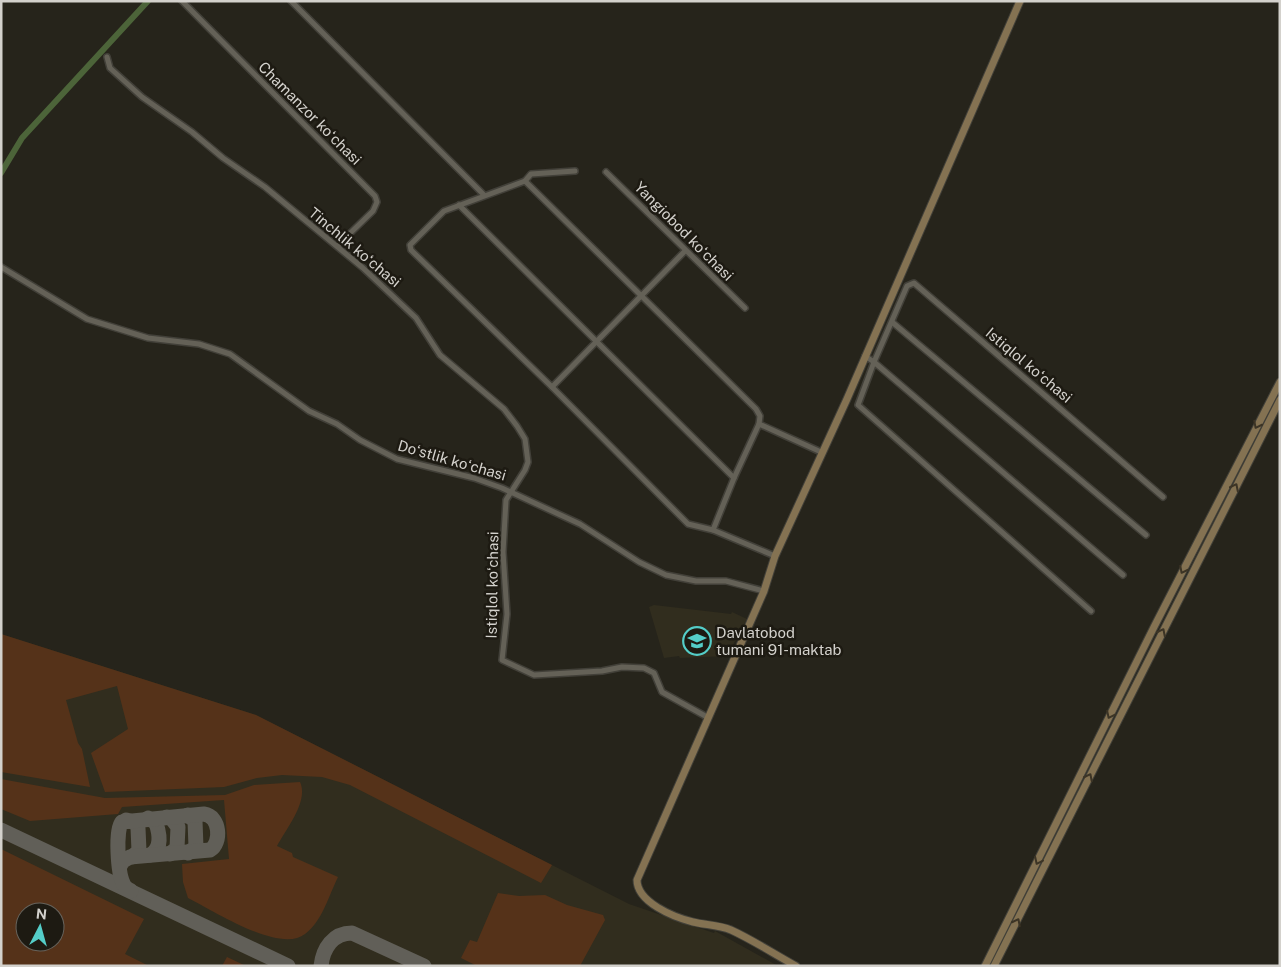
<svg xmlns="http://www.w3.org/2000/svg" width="1281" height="967" viewBox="0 0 1281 967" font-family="'Public Sans',sans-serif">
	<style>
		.built { fill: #312d1e; fill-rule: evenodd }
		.green { fill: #553219; fill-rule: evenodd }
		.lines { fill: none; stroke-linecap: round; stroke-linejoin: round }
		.canal { stroke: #4c6439; stroke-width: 6 }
		.taxiway { stroke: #615f58; stroke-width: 15 }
		.street-casing { stroke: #424039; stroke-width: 8 }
		.secondary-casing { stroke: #424039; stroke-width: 9 }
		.street { stroke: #646157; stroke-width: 5 }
		.secondary { stroke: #847252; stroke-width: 7 }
		.oneway { stroke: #3c3425 }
		.labels { text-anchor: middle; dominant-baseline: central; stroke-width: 5; stroke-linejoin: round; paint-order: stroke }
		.street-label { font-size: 15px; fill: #d3d1cc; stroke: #1d1a12 }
		.poi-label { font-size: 15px; fill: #d3d1cc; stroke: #1d1a12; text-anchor: start }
	</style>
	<rect width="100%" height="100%" fill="#26241b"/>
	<g class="built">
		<path d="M654,605L731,614L732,612L747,619L727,656L680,658L679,656L664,658L649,607Z"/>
		<path d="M1,634L256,715L629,904L714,933L715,931L778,966H1ZM25,912H55V942H25Z"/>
	</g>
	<g class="green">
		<path d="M1,634L256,715L552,865L541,883L350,785L322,777L282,775L257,778L224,787L105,792L91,753L128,729L117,686L66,700L78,743L82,749L90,787L1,772Z"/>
		<path d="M1,779L105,798L225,795L254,785L300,782C309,801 286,829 277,846L292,853L293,857L338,877C329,895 322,922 305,934C280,954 214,911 188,898L183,882L182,864L229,859L224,800L122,807L118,814L30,821L1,809Z"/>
		<path d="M1,849L144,919L125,954L149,966H1ZM25,912H55V942H25Z"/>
		<path d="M498,893L519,896L545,895L567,905L603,915L605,920L580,966H477L461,958L470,940L477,942Z"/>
		<path d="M227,957L246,966H222Z"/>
	</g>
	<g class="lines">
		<path class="canal" d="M1,173L22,138L148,1"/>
		<g class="taxiway">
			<path d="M188,815L195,821L196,847L188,853"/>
			<path d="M167,817L172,819L178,827L177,848L170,854"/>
			<path d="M148,818L156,823C160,835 162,849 150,855"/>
			<path d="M126,820L136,823L138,828L139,851L132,857"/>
			<path d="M1,830L288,966"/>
			<path d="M120,866L123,861L130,857L210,850C222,843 220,816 204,814L122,822C115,830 118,873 123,883C124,887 128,889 131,891"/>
			<path d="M321,966C323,948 333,933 352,933L424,966"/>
		</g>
		<defs>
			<g id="street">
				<path d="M182,1L375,196L377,202L373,211L338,245"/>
				<path d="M291,1L484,195"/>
				<path d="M107,57L110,68L142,97L192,132L223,158L265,187L363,268L416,318L440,355L504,409L517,426L525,439L528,462L525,470L506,500L503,552L507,614L502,660L534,675L602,671L622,667L644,668L654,673L662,692L707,717"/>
				<path d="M606,172L745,308"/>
				<path d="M525,181L531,174L575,171"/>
				<path d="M459,205L734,478"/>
				<path d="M1,267L87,319L148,338L199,344L230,354L309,411L337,424L360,440L397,459L474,478L502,488L580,524L639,562L666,575L696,581H726L764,591"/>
				<path d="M892,322L1146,535"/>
				<path d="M865,356L874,362L907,286L914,283L1163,497"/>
				<path d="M552,387L685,251"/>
				<path d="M713,530L734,478L759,424"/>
				<path d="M775,556L713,530L688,524L552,387L411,250L410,245L444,211L525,181L756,409L760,416L759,424L821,452"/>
				<path d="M1091,611L858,405L874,362L1123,575"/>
			</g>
			<g id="secondary">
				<path d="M796,966C774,954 753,940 731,930C719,925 705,925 693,922C673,917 637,902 637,880L764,591L775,556L847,399L1020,1"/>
				<path d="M985,966L1154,627L1280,382"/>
				<path d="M994,966L1280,400"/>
			</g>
		</defs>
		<use href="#street" class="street-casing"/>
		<use href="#secondary" class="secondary-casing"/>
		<use href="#street" class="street"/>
		<use href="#secondary" class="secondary"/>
	</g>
	<defs><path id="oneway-chevron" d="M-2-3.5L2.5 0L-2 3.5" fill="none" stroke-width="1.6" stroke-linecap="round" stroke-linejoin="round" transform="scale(1.25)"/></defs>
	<g class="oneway">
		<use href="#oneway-chevron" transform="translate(1257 425) rotate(117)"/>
		<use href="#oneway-chevron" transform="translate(1235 487) rotate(-63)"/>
		<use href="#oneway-chevron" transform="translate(1183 570) rotate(117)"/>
		<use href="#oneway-chevron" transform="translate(1162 632) rotate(-63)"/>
		<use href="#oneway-chevron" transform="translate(1110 715) rotate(116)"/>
		<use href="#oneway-chevron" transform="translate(1089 777) rotate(-63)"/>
		<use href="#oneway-chevron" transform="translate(1038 861) rotate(116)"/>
		<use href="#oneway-chevron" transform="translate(1017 922) rotate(-63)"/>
	</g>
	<defs>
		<symbol id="school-ring" viewBox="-11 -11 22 22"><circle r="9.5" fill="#1d1a12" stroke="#54cdc8" stroke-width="1.5"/><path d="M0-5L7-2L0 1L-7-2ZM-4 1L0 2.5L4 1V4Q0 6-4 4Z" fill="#54cdc8"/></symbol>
	</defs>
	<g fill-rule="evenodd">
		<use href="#school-ring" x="681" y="625" width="32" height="32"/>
	</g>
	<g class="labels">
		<g class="street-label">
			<text transform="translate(310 113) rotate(45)">Chamanzor koʻchasi</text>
			<text transform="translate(684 231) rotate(45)">Yangiobod koʻchasi</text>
			<text transform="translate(355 247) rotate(40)">Tinchlik koʻchasi</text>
			<text transform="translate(1029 365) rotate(40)">Istiqlol koʻchasi</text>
			<text transform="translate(452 460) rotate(16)">Doʻstlik koʻchasi</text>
			<text transform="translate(492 585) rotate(-89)">Istiqlol koʻchasi</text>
		</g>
		<g class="poi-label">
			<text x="716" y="632">Davlatobod<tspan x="716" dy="17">tumani 91-maktab</tspan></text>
		</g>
	</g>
	<rect width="1281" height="967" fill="none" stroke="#d3d1cc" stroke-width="5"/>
	<g transform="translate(40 927) rotate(6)"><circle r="24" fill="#1d1a12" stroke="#66635c"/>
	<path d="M0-4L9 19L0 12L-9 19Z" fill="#54cdc8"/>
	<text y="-8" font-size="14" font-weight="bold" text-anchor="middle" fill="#d3d1cc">N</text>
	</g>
</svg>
